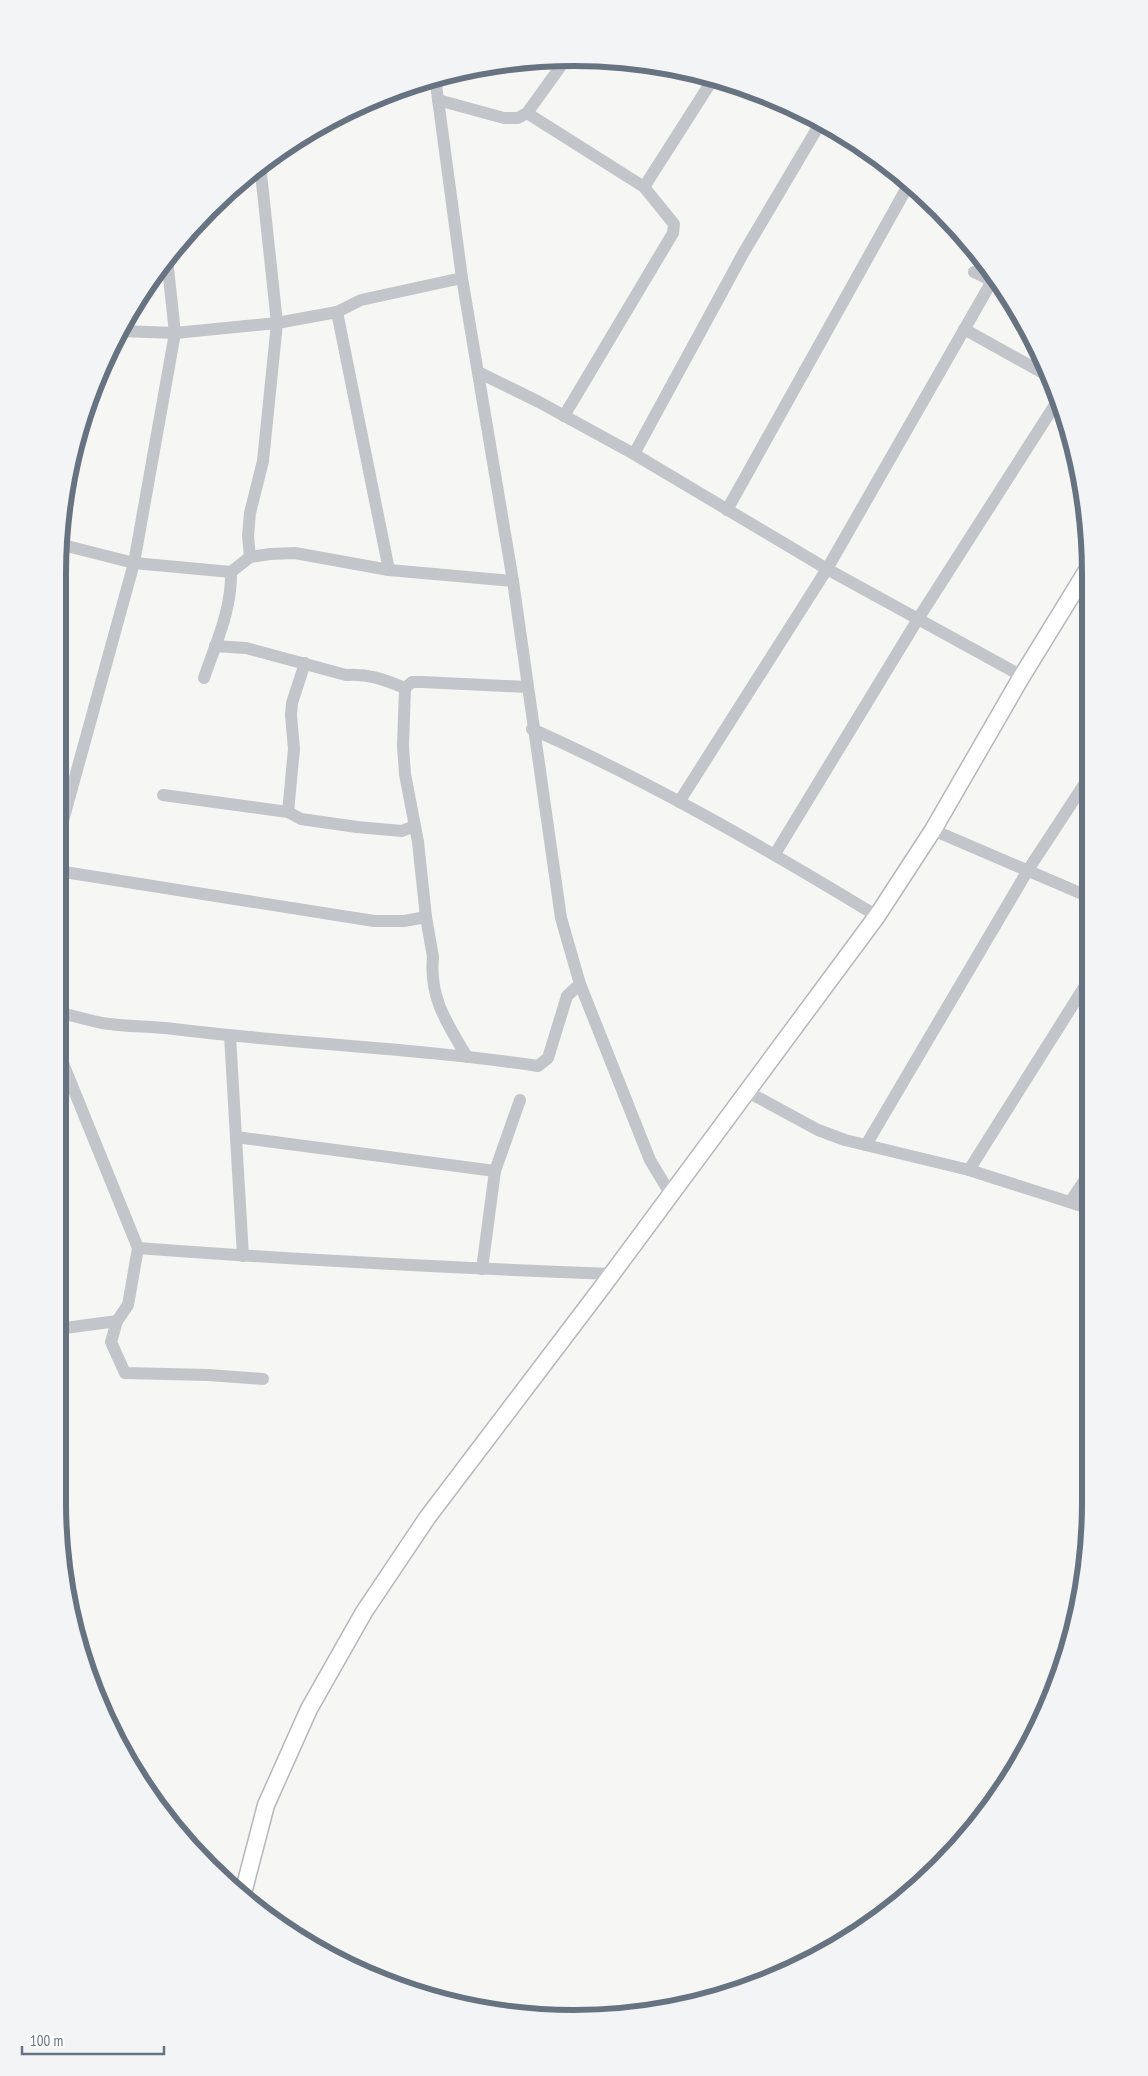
<svg xmlns="http://www.w3.org/2000/svg" width="1148" height="2076" viewBox="0 0 1148 2076" font-family="'PT Sans Narrow',sans-serif">
	<style>
		.lines { fill: none; stroke-linecap: round; stroke-linejoin: round }
		.major-casing { stroke: #b4b7bb; stroke-width: 19 }
		.minor { stroke: #c2c5c9; stroke-width: 12 }
		.major { stroke: #fff; stroke-width: 16 }
		.rim { fill: none; stroke: #687382; stroke-width: 6 }
	</style>
	<rect width="100%" height="100%" fill="#f6f7f4"/>
	<g class="lines">
		<defs>
			<path id="major" d="M242,1897L266,1805L309,1709L364,1612L427,1518L603,1286L877,916L933,830L1022,676L1086,572"/>
		</defs>
		<use href="#major" class="major-casing"/>
		<g class="minor">
			<path d="M435,77L462,278L513,581L561,918L580,984L650,1160L671,1195"/>
			<path d="M438,100L504,118H518L527,113L566,59"/>
			<path d="M527,113L644,187L674,224L673,233L564,416"/>
			<path d="M644,187L713,79"/>
			<path d="M974,272L1004,287"/>
			<path d="M337,312L389,570"/>
			<path d="M964,329L1052,378"/>
			<path d="M120,331L175,333L277,323L337,312L361,300L462,278"/>
			<path d="M478,372L539,402L634,454L827,569L1022,676"/>
			<path d="M634,454L744,252L821,122"/>
			<path d="M72,460L76,437"/>
			<path d="M727,510L910,182"/>
			<path d="M59,544L134,563L231,572L250,557L270,554L295,553L389,570L513,581"/>
			<path d="M250,557L248,536L250,513L263,461L277,323L260,164"/>
			<path d="M1074,593L1086,598"/>
			<path d="M215,646L246,648L346,675C368,673 385,680 405,688"/>
			<path d="M204,678C216,643 232,609 231,572"/>
			<path d="M532,729C651,782 765,848 877,916"/>
			<path d="M163,795L288,812L301,819L357,827L402,831L414,826"/>
			<path d="M679,802L827,569L992,281"/>
			<path d="M288,812L294,749L291,715L292,703L305,663"/>
			<path d="M933,830L1087,896"/>
			<path d="M58,839L134,563L175,333L167,259"/>
			<path d="M775,854L918,619L1058,400"/>
			<path d="M58,871L374,921H404L426,917"/>
			<path d="M58,1012C73,1016 88,1020 102,1023C126,1027 150,1026 174,1029C295,1044 417,1048 538,1066L548,1058L567,996L580,984"/>
			<path d="M230,1036L243,1256"/>
			<path d="M467,1057C447,1023 429,998 433,957L426,917L418,842L405,774L403,746L405,688L412,682H422L527,687"/>
			<path d="M746,1091L818,1130L845,1140L969,1170L1088,1208"/>
			<path d="M236,1137L495,1171"/>
			<path d="M866,1145L1028,870L1087,780"/>
			<path d="M969,1170L1088,981"/>
			<path d="M1070,1202L1088,1175"/>
			<path d="M138,1248C296,1260 454,1268 612,1274"/>
			<path d="M482,1269L495,1171L520,1100"/>
			<path d="M117,1321L111,1342L125,1373L208,1375L263,1379"/>
			<path d="M58,1329L117,1321L128,1305L138,1248L58,1051"/>
		</g>
		<use href="#major" class="major"/>
	</g>
	<path d="M0 0H1148V2076H0ZM574 66H574A508 508 0 0 1 1082 574V1502A508 508 0 0 1 574 2010H574A508 508 0 0 1 66 1502V574A508 508 0 0 1 574 66Z" fill="#f3f4f5" fill-rule="evenodd"/>
	<path class="rim" d="M574 66H574A508 508 0 0 1 1082 574V1502A508 508 0 0 1 574 2010H574A508 508 0 0 1 66 1502V574A508 508 0 0 1 574 66Z"/>
	<path d="M22 2046v8h142v-8" fill="none" stroke="#687382" stroke-width="2.5"/>
	<text x="30" y="2046" font-size="15" fill="#687382" stroke="#ffffff" stroke-width="4" paint-order="stroke">100 m</text>
</svg>
